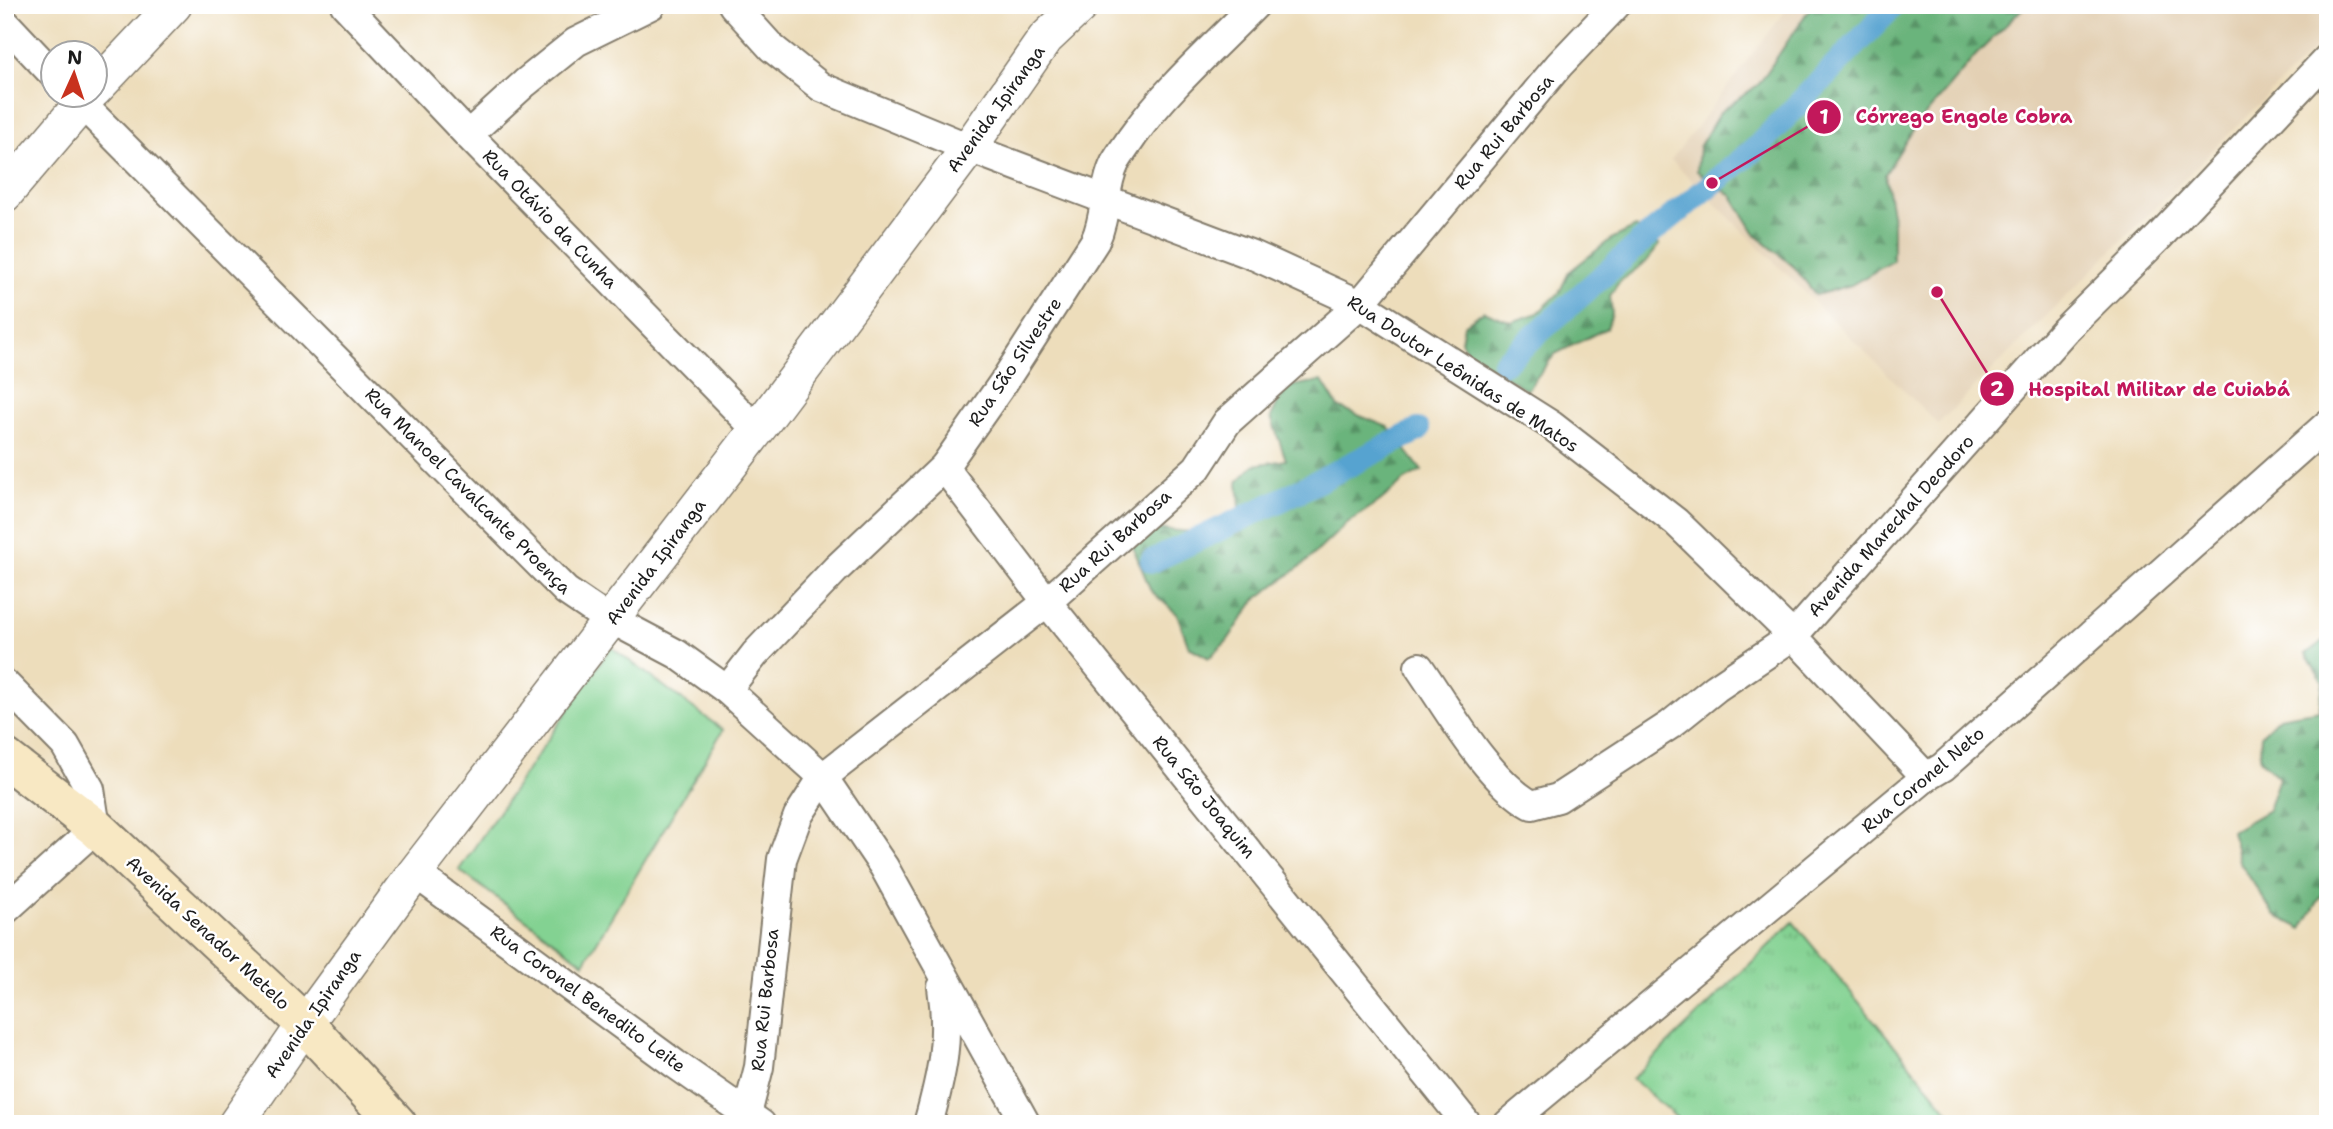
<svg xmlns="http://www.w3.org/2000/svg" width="2333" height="1129" viewBox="0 0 2333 1129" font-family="'Shantell Sans',sans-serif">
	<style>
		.built { fill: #e3d0b4 }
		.grass { fill: url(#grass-tufts); stroke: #507757; stroke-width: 2 }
		.forest { fill: url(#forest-firs); stroke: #43684c; stroke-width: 2 }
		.garden { fill: #83d292; stroke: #507757; stroke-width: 2 }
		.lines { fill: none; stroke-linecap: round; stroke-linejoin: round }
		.canal { stroke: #57a3d0; stroke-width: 24 }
		.minor-casing { stroke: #847c6c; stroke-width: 32 }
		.tertiary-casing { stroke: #847c6c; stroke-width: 38 }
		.secondary-casing { stroke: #847c6c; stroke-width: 42 }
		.minor { stroke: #fff; stroke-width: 28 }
		.tertiary { stroke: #fff; stroke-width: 35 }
		.secondary { stroke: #f8e8c3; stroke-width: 38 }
		.labels { text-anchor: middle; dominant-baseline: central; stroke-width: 5; stroke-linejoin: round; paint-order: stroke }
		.street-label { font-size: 18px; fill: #1c1c1c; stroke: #fff }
		.leader { fill: none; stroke: #c2185b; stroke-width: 2.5 }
		.callout-dot { fill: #c2185b; stroke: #fff; stroke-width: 2.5 }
		.mark-label { font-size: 21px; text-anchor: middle; font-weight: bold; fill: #fff }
		.callout-label { font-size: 19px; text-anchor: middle; font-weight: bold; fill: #c2185b; stroke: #fff; stroke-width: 5; stroke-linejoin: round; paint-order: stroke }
	</style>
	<defs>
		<pattern id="grass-tufts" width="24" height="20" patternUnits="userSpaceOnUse" patternTransform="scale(1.75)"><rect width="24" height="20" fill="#83d292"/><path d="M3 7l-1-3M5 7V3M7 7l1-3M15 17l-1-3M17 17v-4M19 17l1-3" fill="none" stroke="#71b47d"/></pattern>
		<pattern id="forest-firs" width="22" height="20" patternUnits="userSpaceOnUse" patternTransform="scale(1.75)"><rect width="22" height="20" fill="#6ab47c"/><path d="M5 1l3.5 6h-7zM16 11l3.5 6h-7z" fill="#569265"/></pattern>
	</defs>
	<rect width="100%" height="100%" fill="#fff"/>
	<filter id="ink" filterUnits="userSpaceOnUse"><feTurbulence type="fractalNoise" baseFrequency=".0143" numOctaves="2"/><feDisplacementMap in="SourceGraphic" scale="14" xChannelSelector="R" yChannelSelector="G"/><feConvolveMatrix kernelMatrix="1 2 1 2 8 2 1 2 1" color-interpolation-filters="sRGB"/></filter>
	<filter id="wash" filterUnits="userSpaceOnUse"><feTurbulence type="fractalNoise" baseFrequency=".00686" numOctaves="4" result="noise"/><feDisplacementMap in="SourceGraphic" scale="28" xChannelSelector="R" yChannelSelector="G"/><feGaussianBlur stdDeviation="1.57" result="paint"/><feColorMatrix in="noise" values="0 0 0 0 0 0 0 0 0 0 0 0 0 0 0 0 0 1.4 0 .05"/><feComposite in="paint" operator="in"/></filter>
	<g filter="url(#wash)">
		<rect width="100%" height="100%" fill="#edddbb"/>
		<path class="built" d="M1790,5H2325L2328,8V35L1938,424L1671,160Z"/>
		<path class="grass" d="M1793,922L1959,1124H1684L1632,1079Z"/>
		<g class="forest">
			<path d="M1812,5H2026L1976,55L1915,127L1885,174L1893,219V261L1851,285L1816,295L1794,267L1756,235L1732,196L1697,171L1699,147L1720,112L1759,84Z"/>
			<path d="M1636,227L1660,245L1647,261L1619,282L1610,296L1612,314L1607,328L1555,354L1527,390L1467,353L1461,341L1464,325L1484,311L1511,322L1538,313L1559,293L1569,272L1611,239Z"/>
			<path d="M1322,381L1338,407L1388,427L1422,471L1405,480L1380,501L1347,523L1305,563L1256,599L1227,641L1209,658L1189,647L1177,614L1151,591L1132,545L1146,528L1193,532L1240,508L1238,481L1254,465L1286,460L1271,417L1285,387Z"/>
			<path d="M2328,637V891L2323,893L2302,929L2274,915L2239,861L2232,831L2268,810L2279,778L2260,759L2261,735L2279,717L2319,710L2323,682L2306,654Z"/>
		</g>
		<path class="garden" d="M611,647L723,730L584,963L459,870Z"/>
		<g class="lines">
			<g class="canal">
				<path d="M1504,363L1648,236L1755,149L1894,5"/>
				<path d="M1152,561L1277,502L1418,430"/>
			</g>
		</g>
	</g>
	<g filter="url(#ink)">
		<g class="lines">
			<defs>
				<g id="minor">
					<path d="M345,5L468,135L757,430"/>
					<path d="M733,5L772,48L821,87L969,148L1255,256L1360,304L1551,425L1676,522L1793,636L1926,777"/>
					<path d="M5,23L52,73"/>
					<path d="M72,94L566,591L594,610L677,654L727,690L823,777L884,867L1026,1124"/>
					<path d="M468,135L525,83L576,42L651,5"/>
					<path d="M944,467L1047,602L1467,1124"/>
					<path d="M1419,667C1448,709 1488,781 1532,805L1558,798L1670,725L1716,688L1793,636L2065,330L2158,238L2328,58"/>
					<path d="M5,684L65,745L90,789L96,828L5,910"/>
					<path d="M727,690L755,654L836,569L944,467L1003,383L1095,241C1107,216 1103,187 1115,163C1120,154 1127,145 1133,136C1167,88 1214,47 1255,5"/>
					<path d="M415,873L675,1064L761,1124"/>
					<path d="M741,1124L747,1114L759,1067L782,859L798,816L823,777L1047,602L1197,468L1227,422L1360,304L1559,65L1616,5"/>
					<path d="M928,1124C942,1074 950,1039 942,987"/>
					<path d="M1508,1124L1926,777L1943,767L2328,424"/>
				</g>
				<g id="tertiary">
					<path d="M94,90L174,5"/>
					<path d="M5,194L90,94"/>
					<path d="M236,1124L305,1024L415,873L757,430L969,148L1045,39L1081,5"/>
				</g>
				<path id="secondary" d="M5,758L96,828L305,1024L397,1124"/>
			</defs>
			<use href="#minor" class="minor-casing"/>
			<use href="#tertiary" class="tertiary-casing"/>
			<use href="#secondary" class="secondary-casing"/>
			<use href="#minor" class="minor"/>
			<use href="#tertiary" class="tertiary"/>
			<use href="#secondary" class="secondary"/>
		</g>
	</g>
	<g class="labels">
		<g class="street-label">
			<text transform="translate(996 109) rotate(-54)">Avenida Ipiranga</text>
			<text transform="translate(1504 132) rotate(-50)">Rua Rui Barbosa</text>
			<text transform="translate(550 219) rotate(46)">Rua Otávio da Cunha</text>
			<text transform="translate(1015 362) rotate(-56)">Rua São Silvestre</text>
			<text transform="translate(1463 374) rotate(33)">Rua Doutor Leônidas de Matos</text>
			<text transform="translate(468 491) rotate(45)">Rua Manoel Cavalcante Proença</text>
			<text transform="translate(1891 526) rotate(-48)">Avenida Marechal Deodoro</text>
			<text transform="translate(1115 541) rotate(-42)">Rua Rui Barbosa</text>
			<text transform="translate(656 562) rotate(-53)">Avenida Ipiranga</text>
			<text transform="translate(1923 780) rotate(-40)">Rua Coronel Neto</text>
			<text transform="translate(1204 797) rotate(51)">Rua São Joaquim</text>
			<text transform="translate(208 933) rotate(43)">Avenida Senador Metelo</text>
			<text transform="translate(588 999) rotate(36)">Rua Coronel Benedito Leite</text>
			<text transform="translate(765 1000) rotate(-84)">Rua Rui Barbosa</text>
			<text transform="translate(313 1014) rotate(-55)">Avenida Ipiranga</text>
		</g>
	</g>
	<path class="leader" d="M1712 183L1824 117M1937 292L1997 389"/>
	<g class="callout-dot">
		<circle cx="1712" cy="183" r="7"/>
		<circle cx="1937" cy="292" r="7"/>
		<circle cx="1824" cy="117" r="18"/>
		<circle cx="1997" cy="389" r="18"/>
	</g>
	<g class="mark-label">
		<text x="1824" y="124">1</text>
		<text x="1997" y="396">2</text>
	</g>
	<g class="callout-label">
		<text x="1964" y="123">Córrego Engole Cobra</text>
		<text x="2159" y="396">Hospital Militar de Cuiabá</text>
	</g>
	<rect width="2333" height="1129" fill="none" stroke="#fff" stroke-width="28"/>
	<g transform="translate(74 74) rotate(3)"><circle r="33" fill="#ffffff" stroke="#a4a4a4" stroke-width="2"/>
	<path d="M0-5L12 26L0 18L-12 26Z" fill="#c8321e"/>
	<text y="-10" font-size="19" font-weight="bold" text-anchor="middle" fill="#1c1c1c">N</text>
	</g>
</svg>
